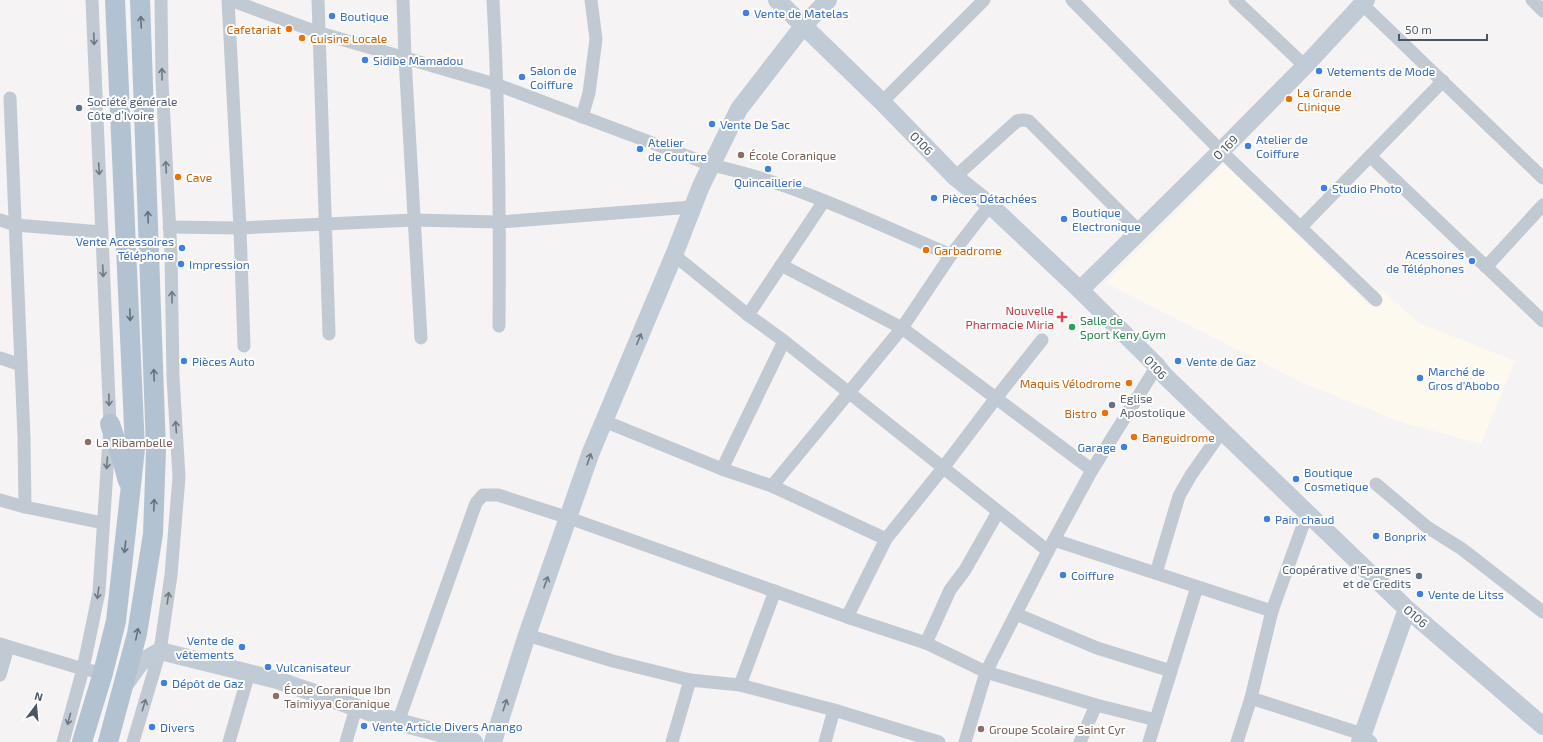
<svg xmlns="http://www.w3.org/2000/svg" width="1543" height="742" viewBox="0 0 1543 742" font-family="'Exo 2',sans-serif">
	<style>
		.commercial { fill: #fdf9ef }
		.lines { fill: none; stroke-linecap: round; stroke-linejoin: round }
		.street { stroke: #c1cad2; stroke-width: 13 }
		.secondary { stroke: #c1cbd6; stroke-width: 18 }
		.primary { stroke: #b3c2d1; stroke-width: 20 }
		.oneway { stroke: #64717d }
		.oneway2 { stroke: #6e7983 }
		.oneway3 { stroke: #6e7984 }
		.shop-dot { fill: #3f7fe0; stroke: #fff; stroke-width: 1.5 }
		.food-dot { fill: #e8710a; stroke: #fff; stroke-width: 1.5 }
		.service-dot { fill: #5c6f8a; stroke: #fff; stroke-width: 1.5 }
		.education-dot { fill: #8d6e63; stroke: #fff; stroke-width: 1.5 }
		.health-dot { fill: #e0444e; stroke: #fff; stroke-width: 1.5 }
		.leisure-dot { fill: #2e9e5b; stroke: #fff; stroke-width: 1.5 }
		.worship-dot { fill: #6b7280; stroke: #fff; stroke-width: 1.5 }
		.labels { text-anchor: middle; dominant-baseline: central; stroke-width: 4; stroke-linejoin: round; paint-order: stroke }
		.shop-label { font-size: 12px; fill: #366cbe; stroke: #fff; text-anchor: start }
		.food-label { font-size: 12px; fill: #c56008; stroke: #fff; text-anchor: start }
		.service-label { font-size: 12px; fill: #4e5e75; stroke: #fff; text-anchor: start }
		.street-label { font-size: 12px; fill: #4a5661; stroke: #fff }
		.education-label { font-size: 12px; fill: #785e54; stroke: #fff; text-anchor: start }
		.health-label { font-size: 12px; fill: #be3a42; stroke: #fff; text-anchor: end }
		.leisure-label { font-size: 12px; fill: #27864d; stroke: #fff; text-anchor: start }
		.worship-label { font-size: 12px; fill: #5b616d; stroke: #fff; text-anchor: start }
	</style>
	<rect width="100%" height="100%" fill="#f5f3f3"/>
	<path class="commercial" d="M1224,164L1369,305L1382,290L1419,323L1515,361L1481,444L1401,422L1303,383L1106,283Z"/>
	<g class="lines">
		<g class="street">
			<path d="M228,0L240,228L244,346"/>
			<path d="M230,0L320,33L498,85L711,165C795,183 873,222 951,255"/>
			<path d="M318,0L329,334"/>
			<path d="M403,0L405,58L421,338"/>
			<path d="M493,0C499,109 500,217 499,326"/>
			<path d="M1072,0L1221,151L1376,300"/>
			<path d="M1235,0L1305,66"/>
			<path d="M1532,0L1543,11"/>
			<path d="M1362,4L1543,178"/>
			<path d="M10,98L24,437L25,507"/>
			<path d="M882,102L984,0"/>
			<path d="M582,117L589,93L596,39L591,0"/>
			<path d="M1370,156L1543,321"/>
			<path d="M955,177L1017,121L1023,120L1029,121L1139,231"/>
			<path d="M0,220L15,225L102,232"/>
			<path d="M169,227L240,228L414,220L500,222L692,207"/>
			<path d="M1301,227L1443,81"/>
			<path d="M674,255L748,315L784,341L1048,551"/>
			<path d="M781,265L902,328L1092,470"/>
			<path d="M1486,267L1543,205"/>
			<path d="M748,315L824,201"/>
			<path d="M0,358L21,365"/>
			<path d="M604,421L722,469L772,486L886,539"/>
			<path d="M722,469L784,341"/>
			<path d="M1376,484L1427,527L1462,549L1543,612"/>
			<path d="M772,486L902,328L951,255L990,205"/>
			<path d="M0,500L25,507L103,523"/>
			<path d="M1054,540L1272,611"/>
			<path d="M1156,573L1179,496L1191,475L1222,431"/>
			<path d="M1016,614L1097,648L1171,671"/>
			<path d="M847,617L886,539L943,468L996,398L1042,340"/>
			<path d="M527,635L613,661L690,680L740,685L834,710L939,742"/>
			<path d="M926,643L950,590L965,570L998,512"/>
			<path d="M0,644L83,669L103,673"/>
			<path d="M0,675L8,647"/>
			<path d="M740,685L775,591"/>
			<path d="M1251,698L1362,734L1371,742"/>
			<path d="M398,722L476,503L483,495H498L569,518L847,617L926,643L986,672L1096,705L1156,720"/>
			<path d="M63,742L83,669L99,592L110,424L92,0"/>
			<path d="M133,742L160,651L171,575L179,477L173,377L171,254L162,81L161,0"/>
			<path d="M229,742L249,673"/>
			<path d="M346,742L356,708"/>
			<path d="M672,742L690,680"/>
			<path d="M825,742L834,710"/>
			<path d="M965,742L986,672L1048,551L1092,470L1157,366"/>
			<path d="M1080,742L1096,705"/>
			<path d="M1149,742L1197,587"/>
			<path d="M1237,742L1251,698L1272,611L1307,514"/>
		</g>
		<g class="secondary">
			<path d="M777,0L882,102L955,177L990,205L1080,290L1157,366L1165,376L1407,609L1543,726"/>
			<path d="M1080,290L1221,151L1305,66L1366,0"/>
			<path d="M125,684L140,663L160,651L277,680L398,722L474,742"/>
			<path d="M493,742L527,635L591,452L674,255L701,186L739,109L804,25L828,0"/>
			<path d="M1360,742L1407,609"/>
		</g>
		<g class="primary">
			<path d="M110,424L122,459L128,481"/>
			<path d="M82,742L103,673L116,621L135,449L115,0"/>
			<path d="M108,742L137,634L153,534L156,450L140,0"/>
		</g>
	</g>
	<defs><path id="oneway-shaft" d="M-6 0H5M1.5-3L5.5 0L1.5 3" fill="none" stroke-width="1.6" stroke-linecap="round" stroke-linejoin="round"/></defs>
	<g class="oneway">
		<use href="#oneway-shaft" transform="translate(141 22) rotate(-93)"/>
		<use href="#oneway-shaft" transform="translate(148 217) rotate(-92)"/>
		<use href="#oneway-shaft" transform="translate(130 315) rotate(88)"/>
		<use href="#oneway-shaft" transform="translate(154 375) rotate(-92)"/>
		<use href="#oneway-shaft" transform="translate(154 505) rotate(-88)"/>
		<use href="#oneway-shaft" transform="translate(125 547) rotate(97)"/>
		<use href="#oneway-shaft" transform="translate(137 634) rotate(-78)"/>
	</g>
	<g class="oneway2">
		<use href="#oneway-shaft" transform="translate(94 39) rotate(88)"/>
		<use href="#oneway-shaft" transform="translate(162 74) rotate(-91)"/>
		<use href="#oneway-shaft" transform="translate(166 167) rotate(-93)"/>
		<use href="#oneway-shaft" transform="translate(99 169) rotate(87)"/>
		<use href="#oneway-shaft" transform="translate(103 271) rotate(87)"/>
		<use href="#oneway-shaft" transform="translate(172 297) rotate(-91)"/>
		<use href="#oneway-shaft" transform="translate(109 400) rotate(88)"/>
		<use href="#oneway-shaft" transform="translate(176 427) rotate(-94)"/>
		<use href="#oneway-shaft" transform="translate(107 463) rotate(94)"/>
		<use href="#oneway-shaft" transform="translate(98 593) rotate(98)"/>
		<use href="#oneway-shaft" transform="translate(168 598) rotate(-82)"/>
		<use href="#oneway-shaft" transform="translate(144 705) rotate(-73)"/>
		<use href="#oneway-shaft" transform="translate(69 719) rotate(105)"/>
	</g>
	<g class="oneway3">
		<use href="#oneway-shaft" transform="translate(639 339) rotate(-67)"/>
		<use href="#oneway-shaft" transform="translate(589 459) rotate(-71)"/>
		<use href="#oneway-shaft" transform="translate(546 582) rotate(-70)"/>
		<use href="#oneway-shaft" transform="translate(505 705) rotate(-72)"/>
	</g>
	<g class="shop-dot">
		<circle cx="746" cy="13" r="4"/>
		<circle cx="332" cy="16" r="4"/>
		<circle cx="365" cy="60" r="4"/>
		<circle cx="1319" cy="71" r="4"/>
		<circle cx="522" cy="77" r="4"/>
		<circle cx="712" cy="124" r="4"/>
		<circle cx="1248" cy="146" r="4"/>
		<circle cx="640" cy="149" r="4"/>
		<circle cx="768" cy="169" r="4"/>
		<circle cx="1324" cy="188" r="4"/>
		<circle cx="934" cy="198" r="4"/>
		<circle cx="1064" cy="219" r="4"/>
		<circle cx="182" cy="248" r="4"/>
		<circle cx="1472" cy="261" r="4"/>
		<circle cx="181" cy="264" r="4"/>
		<circle cx="184" cy="361" r="4"/>
		<circle cx="1178" cy="361" r="4"/>
		<circle cx="1420" cy="378" r="4"/>
		<circle cx="1124" cy="447" r="4"/>
		<circle cx="1296" cy="479" r="4"/>
		<circle cx="1267" cy="519" r="4"/>
		<circle cx="1376" cy="536" r="4"/>
		<circle cx="1063" cy="575" r="4"/>
		<circle cx="1420" cy="594" r="4"/>
		<circle cx="242" cy="647" r="4"/>
		<circle cx="268" cy="667" r="4"/>
		<circle cx="164" cy="683" r="4"/>
		<circle cx="364" cy="726" r="4"/>
		<circle cx="152" cy="727" r="4"/>
	</g>
	<g class="food-dot">
		<circle cx="289" cy="29" r="4"/>
		<circle cx="302" cy="38" r="4"/>
		<circle cx="1289" cy="99" r="4"/>
		<circle cx="178" cy="177" r="4"/>
		<circle cx="926" cy="250" r="4"/>
		<circle cx="1129" cy="383" r="4"/>
		<circle cx="1105" cy="413" r="4"/>
		<circle cx="1134" cy="437" r="4"/>
	</g>
	<g class="service-dot">
		<circle cx="79" cy="108" r="4"/>
		<circle cx="1419" cy="576" r="4"/>
	</g>
	<g class="education-dot">
		<circle cx="741" cy="155" r="4"/>
		<circle cx="88" cy="442" r="4"/>
		<circle cx="276" cy="696" r="4"/>
		<circle cx="981" cy="729" r="4"/>
	</g>
	<path class="health-dot" d="M1060 311h4v4h4v4h-4v4h-4v-4h-4v-4h4z"/>
	<circle class="leisure-dot" cx="1072" cy="327" r="4"/>
	<circle class="worship-dot" cx="1112" cy="405" r="4"/>
	<g class="labels">
		<g class="shop-label">
			<text x="754" y="13">Vente de Matelas</text>
			<text x="340" y="16">Boutique</text>
			<text x="373" y="60">Sidibe Mamadou</text>
			<text x="530" y="70">Salon de<tspan x="530" dy="14">Coiffure</tspan></text>
			<text x="1327" y="71">Vetements de Mode</text>
			<text x="720" y="124">Vente De Sac</text>
			<text x="1256" y="139">Atelier de<tspan x="1256" dy="14">Coiffure</tspan></text>
			<text x="648" y="142">Atelier<tspan x="648" dy="14">de Couture</tspan></text>
			<text x="768" y="182" text-anchor="middle">Quincaillerie</text>
			<text x="1332" y="188">Studio Photo</text>
			<text x="942" y="198">Pièces Détachées</text>
			<text x="1072" y="212">Boutique<tspan x="1072" dy="14">Electronique</tspan></text>
			<text x="174" y="241" text-anchor="end">Vente Accessoires<tspan x="174" dy="14">Téléphone</tspan></text>
			<text x="1464" y="254" text-anchor="end">Acessoires<tspan x="1464" dy="14">de Téléphones</tspan></text>
			<text x="189" y="264">Impression</text>
			<text x="192" y="361">Pièces Auto</text>
			<text x="1186" y="361">Vente de Gaz</text>
			<text x="1428" y="371">Marché de<tspan x="1428" dy="14">Gros d'Abobo</tspan></text>
			<text x="1116" y="447" text-anchor="end">Garage</text>
			<text x="1304" y="472">Boutique<tspan x="1304" dy="14">Cosmetique</tspan></text>
			<text x="1275" y="519">Pain chaud</text>
			<text x="1384" y="536">Bonprix</text>
			<text x="1071" y="575">Coiffure</text>
			<text x="1428" y="594">Vente de Litss</text>
			<text x="234" y="640" text-anchor="end">Vente de<tspan x="234" dy="14">vêtements</tspan></text>
			<text x="276" y="667">Vulcanisateur</text>
			<text x="172" y="683">Dépôt de Gaz</text>
			<text x="372" y="726">Vente Article Divers Anango</text>
			<text x="160" y="727">Divers</text>
		</g>
		<g class="food-label">
			<text x="281" y="29" text-anchor="end">Cafetariat</text>
			<text x="310" y="38">Cuisine Locale</text>
			<text x="1297" y="92">La Grande<tspan x="1297" dy="14">Clinique</tspan></text>
			<text x="186" y="177">Cave</text>
			<text x="934" y="250">Garbadrome</text>
			<text x="1121" y="383" text-anchor="end">Maquis Vélodrome</text>
			<text x="1097" y="413" text-anchor="end">Bistro</text>
			<text x="1142" y="437">Banguidrome</text>
		</g>
		<g class="service-label">
			<text x="87" y="101">Société générale<tspan x="87" dy="14">Côte d’Ivoire</tspan></text>
			<text x="1411" y="569" text-anchor="end">Coopérative d'Epargnes<tspan x="1411" dy="14">et de Credits</tspan></text>
		</g>
		<g class="street-label">
			<text transform="translate(922 143) rotate(46)">O106</text>
			<text transform="translate(1225 147) rotate(-45)">O 169</text>
			<text transform="translate(1156 367) rotate(47)">O106</text>
			<text transform="translate(1416 616) rotate(41)">O106</text>
		</g>
		<g class="education-label">
			<text x="749" y="155">École Coranique</text>
			<text x="96" y="442">La Ribambelle</text>
			<text x="284" y="689">École Coranique Ibn<tspan x="284" dy="14">Taimiyya Coranique</tspan></text>
			<text x="989" y="729">Groupe Scolaire Saint Cyr</text>
		</g>
		<g class="health-label">
			<text x="1054" y="310">Nouvelle<tspan x="1054" dy="14">Pharmacie Miria</tspan></text>
		</g>
		<g class="leisure-label">
			<text x="1080" y="320">Salle de<tspan x="1080" dy="14">Sport Keny Gym</tspan></text>
		</g>
		<g class="worship-label">
			<text x="1120" y="398">Eglise<tspan x="1120" dy="14">Apostolique</tspan></text>
		</g>
	</g>
	<g transform="translate(36 706) rotate(16)" stroke="#ffffff" stroke-width="3" paint-order="stroke">
	<path d="M0-3L7 15L0 10L-7 15Z" fill="#4a5661"/>
	<text y="-6" font-size="11" font-weight="bold" text-anchor="middle" fill="#4a5661">N</text>
	</g>
	<path d="M1399 34v6h88v-6" fill="none" stroke="#4a5661" stroke-width="2"/>
	<text x="1405" y="34" font-size="12" fill="#4a5661" stroke="#ffffff" stroke-width="3" paint-order="stroke">50 m</text>
</svg>
